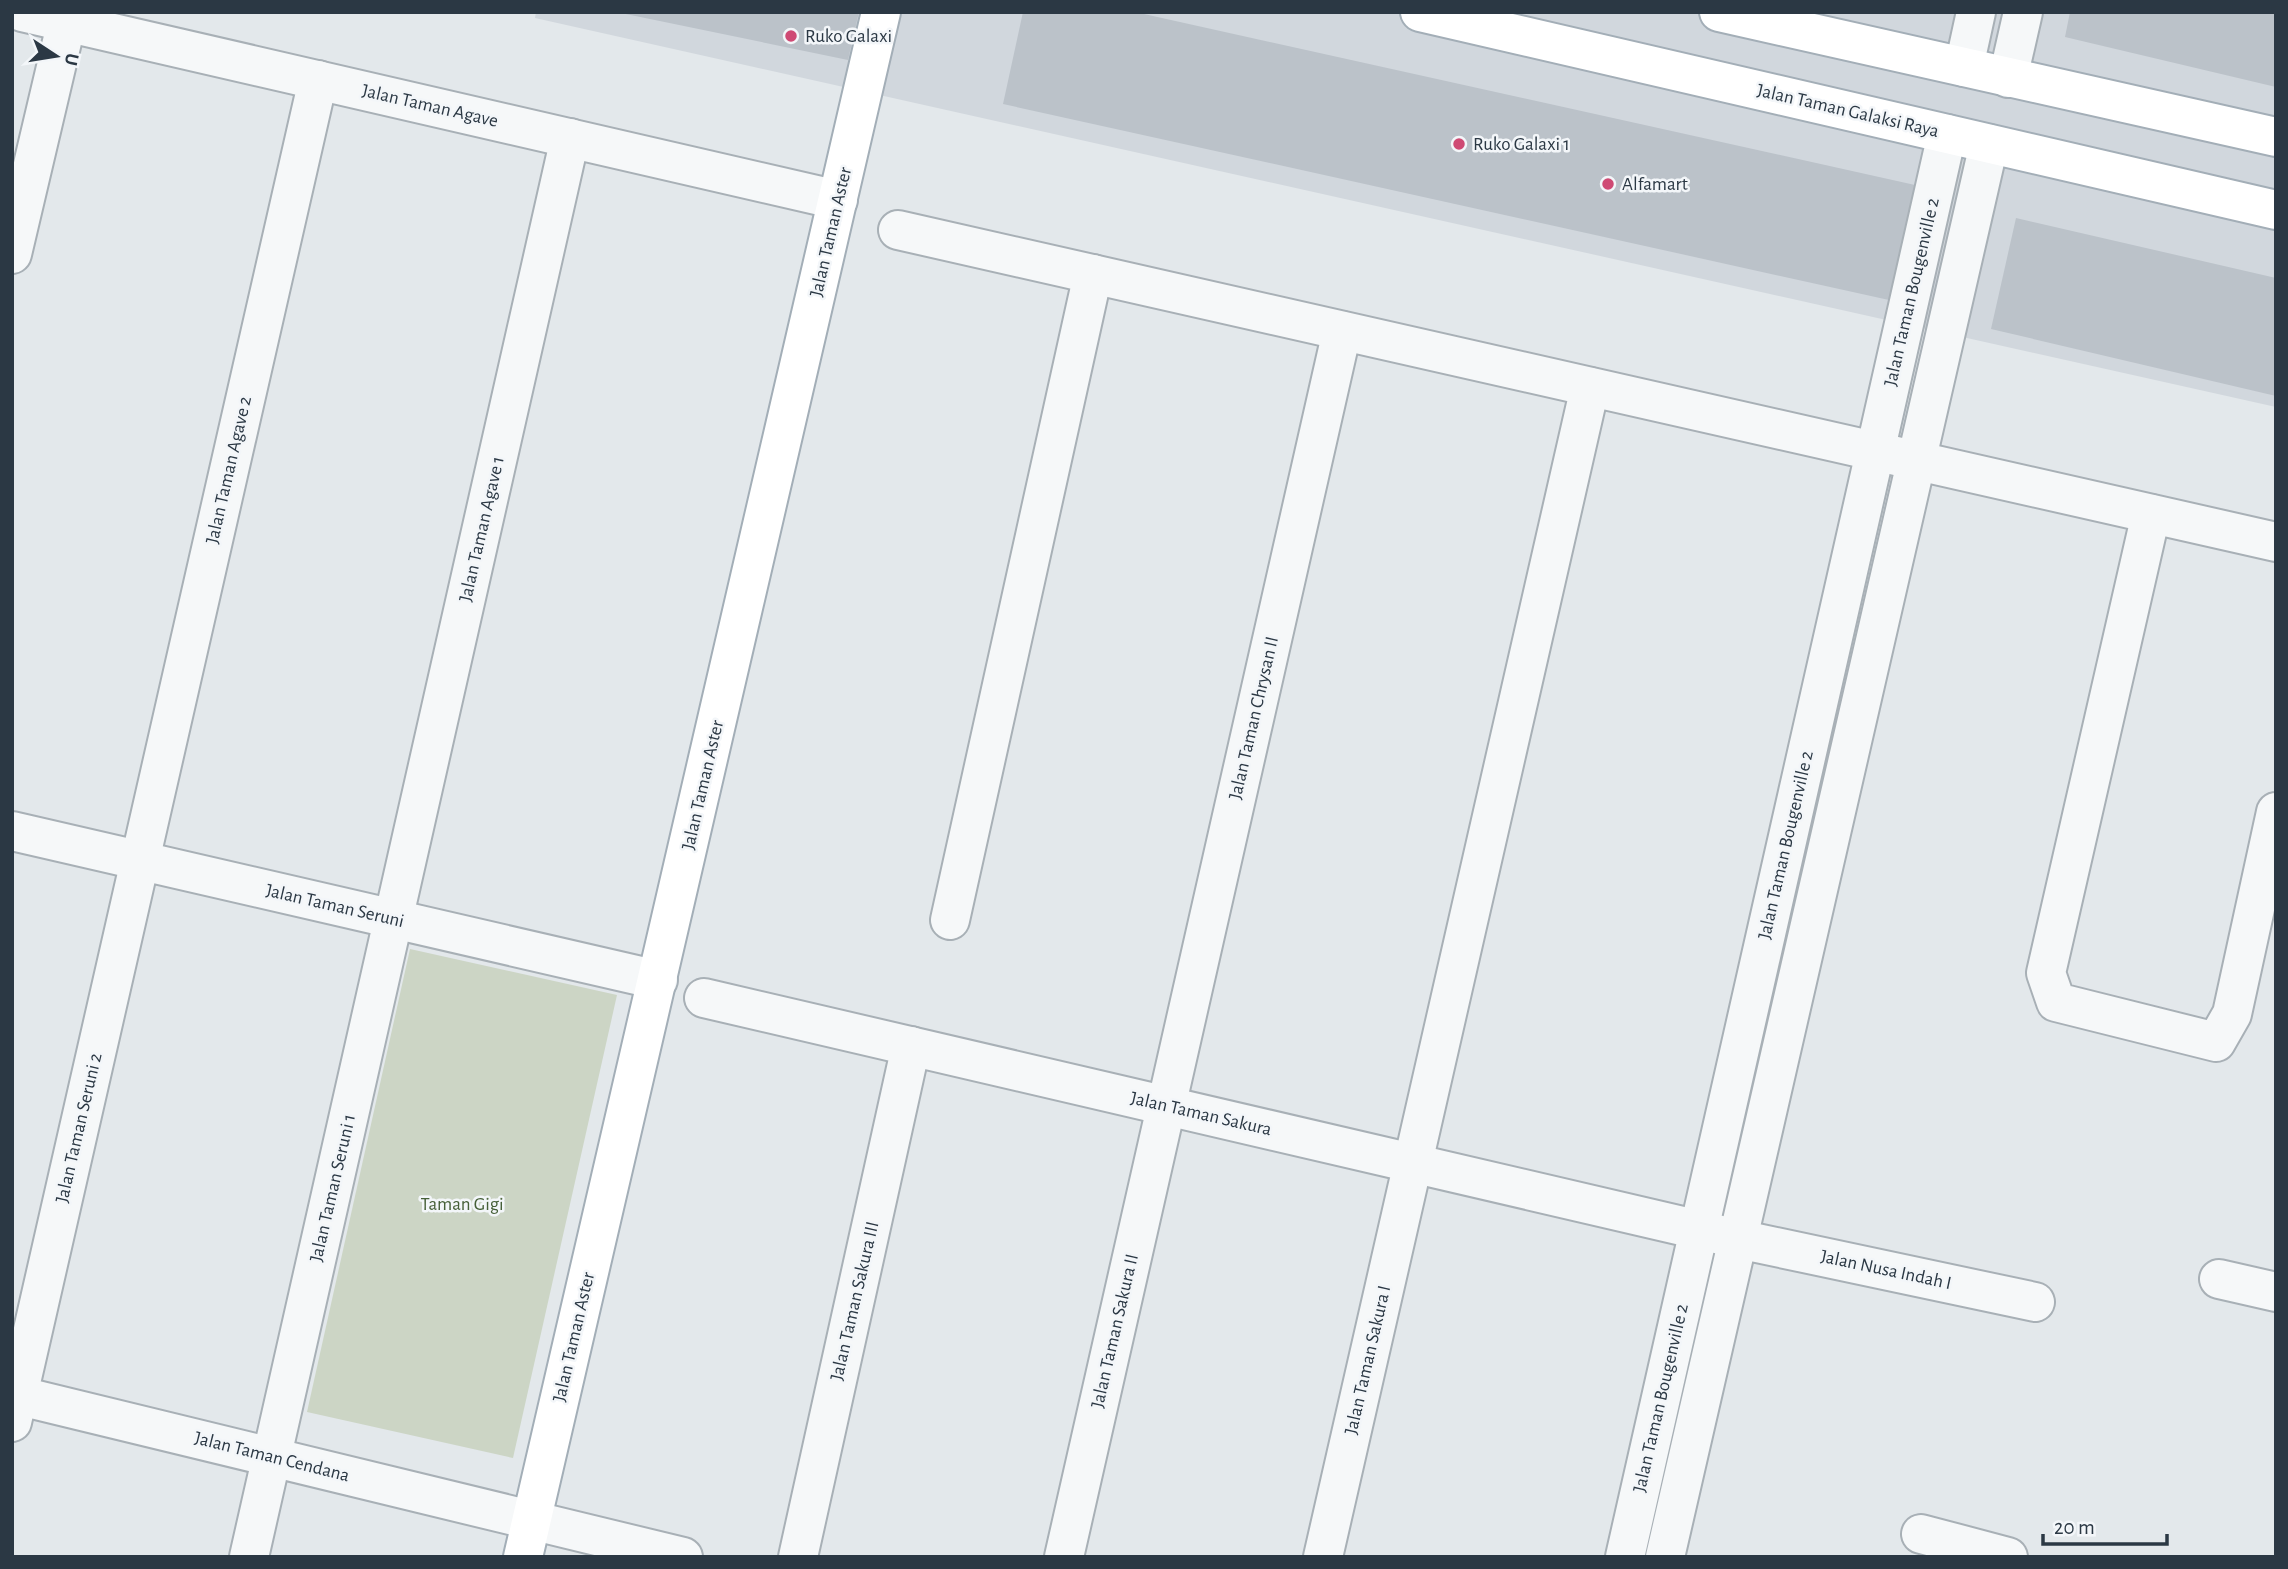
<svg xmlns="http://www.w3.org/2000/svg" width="2288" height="1569" viewBox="0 0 2288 1569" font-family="'Alegreya Sans',sans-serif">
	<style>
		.built { fill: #d1d7dd }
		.green { fill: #ccd5c5 }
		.building { fill: #bbc2c9 }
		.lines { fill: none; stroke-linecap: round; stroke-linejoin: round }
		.minor-casing { stroke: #a8b0b6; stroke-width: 42 }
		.major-casing { stroke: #a3aeb7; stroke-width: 42 }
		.minor { stroke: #f6f8f9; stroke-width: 38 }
		.major { stroke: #fff; stroke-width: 38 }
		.poi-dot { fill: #cf4a74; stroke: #f3f6f9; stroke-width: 2.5 }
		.labels { text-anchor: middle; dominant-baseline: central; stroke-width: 5; stroke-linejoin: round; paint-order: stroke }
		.poi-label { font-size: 19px; fill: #2b3844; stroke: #f3f6f9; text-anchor: start }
		.street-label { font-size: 19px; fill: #2b3844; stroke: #f3f6f9 }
		.park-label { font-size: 19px; fill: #466038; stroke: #f3f6f9 }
	</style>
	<rect width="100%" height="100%" fill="#e3e8eb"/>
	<path class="built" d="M536,12H2276V407L535,18Z"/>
	<path class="green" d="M410,949L617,995L513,1458L307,1412Z"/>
	<g class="building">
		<path d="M616,12H859L848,60Z"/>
		<path d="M1023,12H1135L1915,185L1889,300L1003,104Z"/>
		<path d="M2070,12H2276V87L2065,37Z"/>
		<path d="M2016,218L2276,278V396L1991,329Z"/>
	</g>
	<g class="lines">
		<defs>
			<g id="minor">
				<path d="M22,12L838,200"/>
				<path d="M1964,67L1976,12"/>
				<path d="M2008,78L2023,12"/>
				<path d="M898,230L2276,542"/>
				<path d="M12,254L69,12"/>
				<path d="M2151,514L2046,973L2056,1002L2216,1042L2232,1014L2276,812"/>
				<path d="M12,831L658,980"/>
				<path d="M950,920L1093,274"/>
				<path d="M704,998L1738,1239L2035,1302"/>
				<path d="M2219,1279L2276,1292"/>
				<path d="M12,1394L683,1557"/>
				<path d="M12,1422L318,80"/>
				<path d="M1921,1534L2008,1557"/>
				<path d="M249,1557L570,138"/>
				<path d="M798,1557L911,1046"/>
				<path d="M1064,1557L1342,331"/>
				<path d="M1323,1557L1590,387"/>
				<path d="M1625,1557L1947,134"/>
				<path d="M1665,1557L1989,144"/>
			</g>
			<g id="major">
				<path d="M1420,12L2276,210"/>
				<path d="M1719,12L2276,137"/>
				<path d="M523,1557L881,12"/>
			</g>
		</defs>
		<use href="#minor" class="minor-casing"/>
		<use href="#major" class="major-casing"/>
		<use href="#minor" class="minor"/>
		<use href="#major" class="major"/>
	</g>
	<g class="poi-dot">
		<circle cx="791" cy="36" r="7"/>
		<circle cx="1459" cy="144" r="7"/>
		<circle cx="1608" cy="184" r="7"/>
	</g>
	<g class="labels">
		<g class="poi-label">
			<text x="805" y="36">Ruko Galaxi</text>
			<text x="1473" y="144">Ruko Galaxi 1</text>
			<text x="1622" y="184">Alfamart</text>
		</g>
		<g class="street-label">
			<text transform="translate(430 106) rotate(13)">Jalan Taman Agave</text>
			<text transform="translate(1848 111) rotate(13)">Jalan Taman Galaksi Raya</text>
			<text transform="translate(831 232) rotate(-77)">Jalan Taman Aster</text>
			<text transform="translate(1912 292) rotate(-77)">Jalan Taman Bougenville 2</text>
			<text transform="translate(229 470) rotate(-77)">Jalan Taman Agave 2</text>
			<text transform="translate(482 529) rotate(-77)">Jalan Taman Agave 1</text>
			<text transform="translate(1254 718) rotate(-77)">Jalan Taman Chrysan II</text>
			<text transform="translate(703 785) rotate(-77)">Jalan Taman Aster</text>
			<text transform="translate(1786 845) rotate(-77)">Jalan Taman Bougenville 2</text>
			<text transform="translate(335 906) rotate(13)">Jalan Taman Seruni</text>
			<text transform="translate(1201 1114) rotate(13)">Jalan Taman Sakura</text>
			<text transform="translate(79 1128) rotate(-77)">Jalan Taman Seruni 2</text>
			<text transform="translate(333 1188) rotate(-77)">Jalan Taman Seruni 1</text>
			<text transform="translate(1886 1270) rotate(12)">Jalan Nusa Indah I</text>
			<text transform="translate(855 1301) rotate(-77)">Jalan Taman Sakura III</text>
			<text transform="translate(1115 1331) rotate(-77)">Jalan Taman Sakura II</text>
			<text transform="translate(574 1337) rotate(-77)">Jalan Taman Aster</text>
			<text transform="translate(1368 1360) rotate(-77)">Jalan Taman Sakura I</text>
			<text transform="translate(1661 1398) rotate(-77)">Jalan Taman Bougenville 2</text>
			<text transform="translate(272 1457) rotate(14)">Jalan Taman Cendana</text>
		</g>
		<g class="park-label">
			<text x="462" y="1204">Taman Gigi</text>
		</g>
	</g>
	<rect width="2288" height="1569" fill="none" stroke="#2b3844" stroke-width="28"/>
	<g transform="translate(56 56) rotate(102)" stroke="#f3f6f9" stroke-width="5" paint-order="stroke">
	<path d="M0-5L12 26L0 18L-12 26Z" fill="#2b3844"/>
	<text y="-10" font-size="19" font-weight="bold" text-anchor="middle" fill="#2b3844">U</text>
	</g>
	<path d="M2043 1534v10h124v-10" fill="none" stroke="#2b3844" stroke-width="3.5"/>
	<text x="2054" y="1534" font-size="21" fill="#2b3844" stroke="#f3f6f9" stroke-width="5" paint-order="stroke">20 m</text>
</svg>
